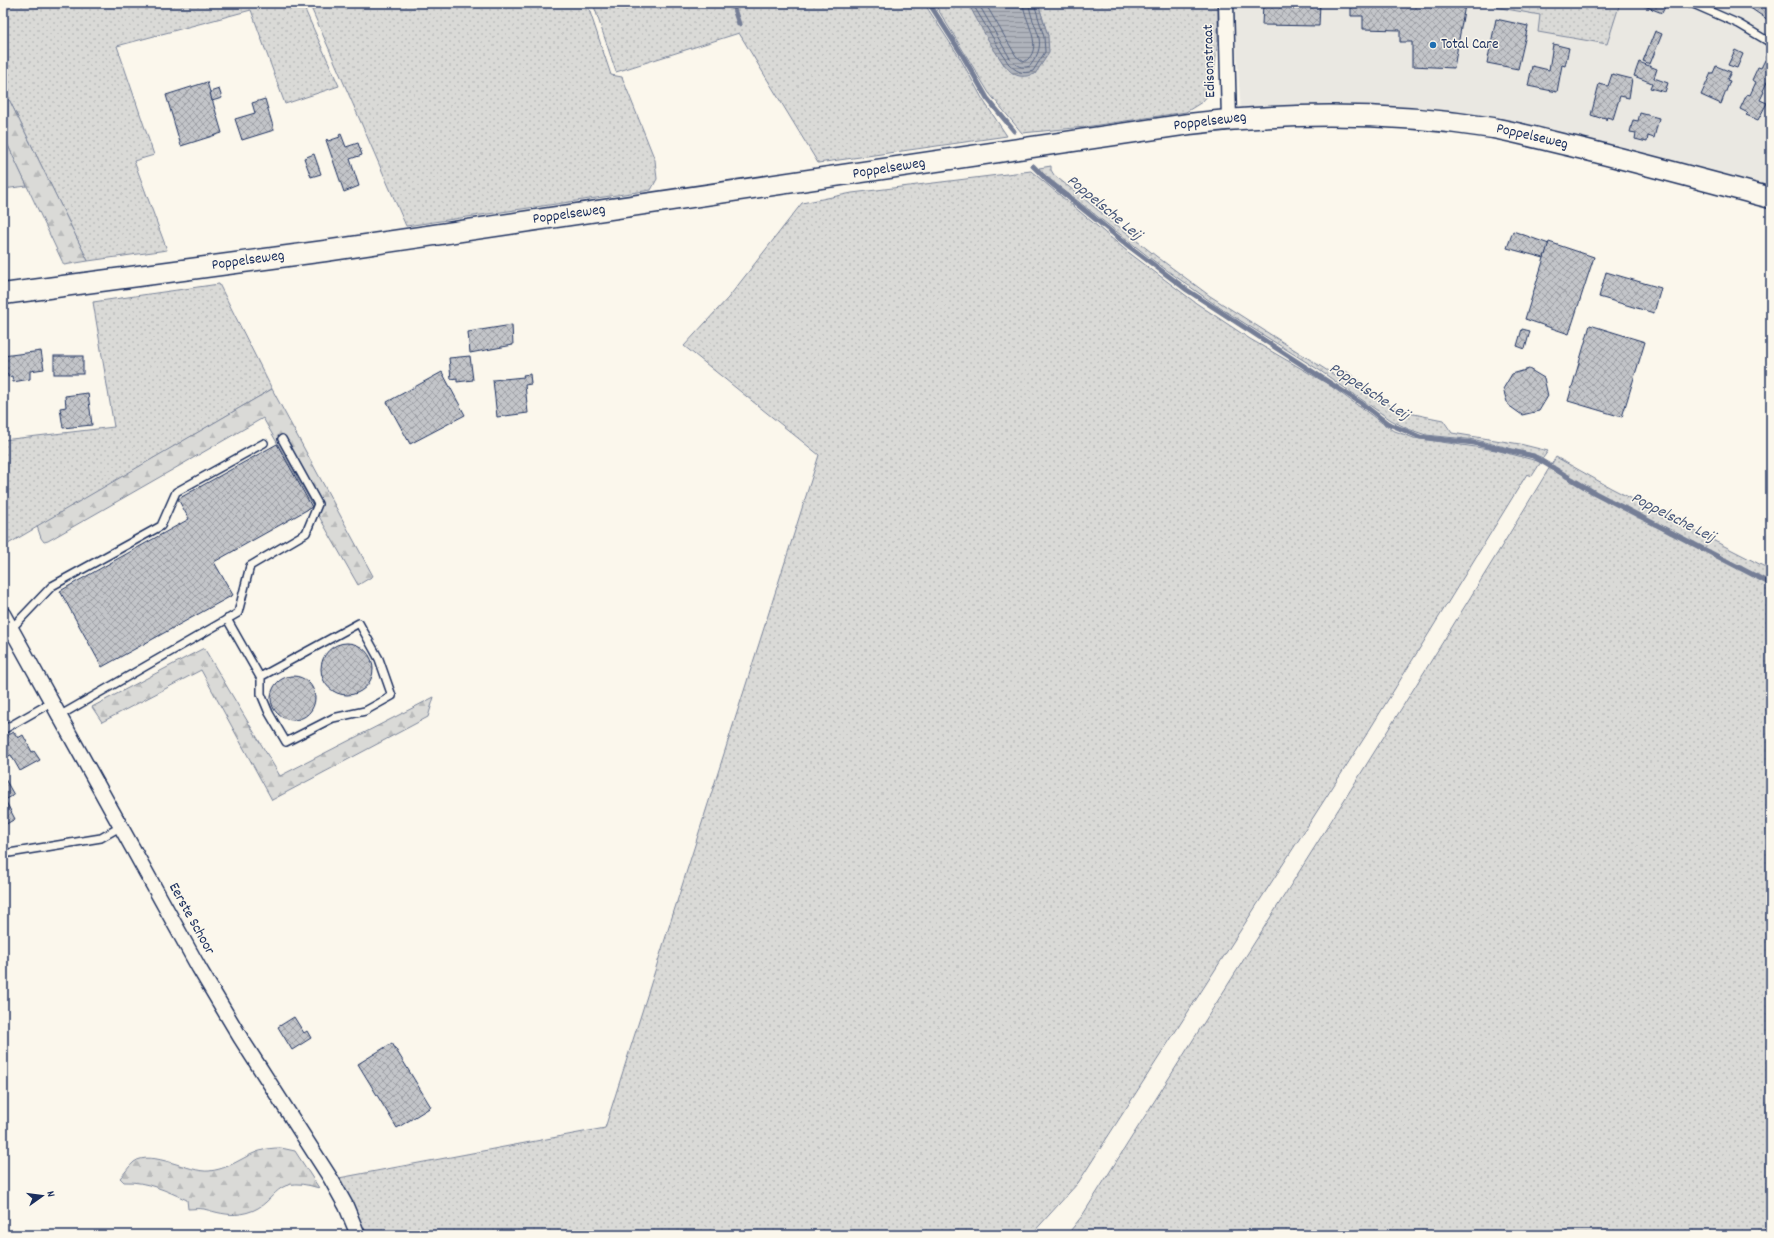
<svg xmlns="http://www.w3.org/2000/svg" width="1774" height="1238" viewBox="0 0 1774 1238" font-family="Dekko,sans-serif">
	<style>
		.built { fill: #eae8e2 }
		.grass { fill: url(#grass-dots); stroke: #7a849a }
		.forest { fill: url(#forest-firs); stroke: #7a849a }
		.green { fill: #dadad7; stroke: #7a849a }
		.water { fill: url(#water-rules); stroke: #747e96 }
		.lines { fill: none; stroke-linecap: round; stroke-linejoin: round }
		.shore { stroke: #566483; stroke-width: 1 }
		.stream { stroke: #747e96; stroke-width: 5 }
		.building { fill: url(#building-cross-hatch); stroke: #1b2f5e }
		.lane-casing { stroke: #1b2f5e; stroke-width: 10 }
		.street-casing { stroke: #1b2f5e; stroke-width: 17 }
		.secondary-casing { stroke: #1b2f5e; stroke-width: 23 }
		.lane { stroke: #fbf7ec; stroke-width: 7 }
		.street { stroke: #fbf7ec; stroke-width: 14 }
		.secondary { stroke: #fbf7ec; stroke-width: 20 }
		.poi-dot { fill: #1f6fb2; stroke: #fbf7ec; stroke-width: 1.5 }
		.labels { text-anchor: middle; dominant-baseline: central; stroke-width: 3; stroke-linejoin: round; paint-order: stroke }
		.poi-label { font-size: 15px; fill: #1b2f5e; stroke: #fbf7ec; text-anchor: start }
		.street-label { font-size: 15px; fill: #1b2f5e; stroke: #fbf7ec }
		.water-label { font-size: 16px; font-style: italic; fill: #47577a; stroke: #fbf7ec }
	</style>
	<defs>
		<pattern id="grass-dots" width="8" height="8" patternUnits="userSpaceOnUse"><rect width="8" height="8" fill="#dadad7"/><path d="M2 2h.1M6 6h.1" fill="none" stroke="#babbbb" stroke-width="1.8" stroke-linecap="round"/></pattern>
		<pattern id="forest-firs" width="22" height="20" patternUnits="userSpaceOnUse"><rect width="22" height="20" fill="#dadad7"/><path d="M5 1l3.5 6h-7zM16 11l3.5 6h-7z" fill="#babbbb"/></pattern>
		<pattern id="water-rules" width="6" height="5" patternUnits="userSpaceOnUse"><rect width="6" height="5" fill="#afb3bb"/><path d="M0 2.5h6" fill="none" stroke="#8e929b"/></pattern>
		<pattern id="building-cross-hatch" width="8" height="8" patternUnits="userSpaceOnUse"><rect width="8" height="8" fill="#c3c5c9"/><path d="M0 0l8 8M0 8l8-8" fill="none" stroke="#9ea0a6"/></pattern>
	</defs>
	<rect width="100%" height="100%" fill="#fbf7ec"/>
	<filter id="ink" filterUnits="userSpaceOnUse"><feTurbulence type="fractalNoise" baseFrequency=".025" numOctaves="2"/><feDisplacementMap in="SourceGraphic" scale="8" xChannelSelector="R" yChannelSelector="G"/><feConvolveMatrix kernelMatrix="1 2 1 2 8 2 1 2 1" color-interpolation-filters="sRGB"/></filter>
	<g filter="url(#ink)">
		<path class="built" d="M1233,3H1771V195L1528,129L1241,112Z"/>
		<g class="grass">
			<path d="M3,3H302L339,86L285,104L251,10L117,46L154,155L134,161L167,250L88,261L3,87Z"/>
			<path d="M309,3H587L611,75L622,77L655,160L657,179L651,190L406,226Z"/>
			<path d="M593,3H924L960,58L983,100L1007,136L818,163L739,33L616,72Z"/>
			<path d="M934,3H968L1004,65L1048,36L1038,3H1218V39L1213,82L1208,95L1202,102L1186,112L1085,127L1022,133L989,93Z"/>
			<path d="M1495,3H1620L1607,44L1538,32L1540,15L1495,7Z"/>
			<path d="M1051,166V170L1054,175L1156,256L1210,296L1339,378L1346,371L1391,406L1409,413L1443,420L1452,433L1520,444L1548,451L1543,458L1533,454L1476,440L1426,435L1408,429L1391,420L1319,370L1217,306L1154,261L1042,173L1039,168Z"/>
			<path d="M1031,171L1128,252L1196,303L1250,339L1328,384L1392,430L1414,438L1496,450L1541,462L1532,476L1527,474L1370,729L1078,1183L1031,1235H367L339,1178L605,1128L819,455L684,346L728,298L802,203L852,193Z"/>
			<path d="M219,284L272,389L3,547V440L114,427L93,302Z"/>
			<path d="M1556,457L1611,488L1771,570V1235H1067L1082,1216C1241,963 1402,712 1556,457Z"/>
		</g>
		<g class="forest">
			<path d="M3,87L88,261L64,265L3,135Z"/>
			<path d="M272,389L373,576L358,585L263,418L48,541L44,542L41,538L37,526Z"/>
			<path d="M204,648L280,776L434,697L428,717L272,800L201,670L102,722L92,707Z"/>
			<path d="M281,1148L295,1151L319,1188C267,1172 281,1208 240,1214C228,1216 215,1212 204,1209C199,1208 193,1209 188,1209L187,1200C167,1191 146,1181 124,1182L120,1178C125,1173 129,1166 134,1162C151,1149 190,1173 209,1171C238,1168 249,1147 281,1148Z"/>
		</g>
		<path class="green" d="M3,135L27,186L3,189Z"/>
		<path class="water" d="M968,3H1038L1048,36L1049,53L1035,74C1028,76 1021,78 1014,74C1001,67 976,18 968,3Z"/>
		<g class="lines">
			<g class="shore">
				<path d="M972,3L1008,63C1016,71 1021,75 1033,71L1045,52L1044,37L1034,3"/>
				<path d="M978,3L1011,60C1017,66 1021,69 1030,66C1051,39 1031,30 1029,3"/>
				<path d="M985,3L1016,56L1024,62C1046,49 1024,21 1023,3"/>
			</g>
			<g class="stream">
				<path d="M732,3L739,24"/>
				<path d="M929,3L963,56L987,98L1014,131"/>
				<path d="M1033,166L1047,180L1130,247L1187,290L1361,403L1387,423L1420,437L1474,443L1533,456L1595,493L1771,584"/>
				<path d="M613,1235H622"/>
				<path d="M851,1235L874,1233L918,1235"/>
			</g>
		</g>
		<g class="building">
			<path d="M1263,3H1320L1319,26L1262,25Z"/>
			<path d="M1351,3H1463V5H1465L1454,68L1412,66V42H1400V30L1363,29V16H1351Z"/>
			<path d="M1643,3H1667L1662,13L1642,5Z"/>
			<path d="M1743,3H1771V22Z"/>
			<path d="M1496,19L1528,26L1518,69L1487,63Z"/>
			<path d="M1655,31L1662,34L1650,64L1643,61Z"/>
			<path d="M1553,44L1569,48L1565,66L1562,65L1557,92L1528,86L1532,66L1549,70Z"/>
			<path d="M1735,50L1743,54L1737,68L1728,65Z"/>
			<path d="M1768,54L1771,56V81L1770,84L1767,82L1763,91L1764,92L1760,100L1767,103L1758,120L1746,115L1748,113L1740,109L1747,94L1750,95L1756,82L1752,80L1758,67L1761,68Z"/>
			<path d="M1639,62L1657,69L1654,78L1668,83L1665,92L1650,88L1652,83L1634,76Z"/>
			<path d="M1716,66L1731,72L1727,80L1730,81L1721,104L1701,95L1711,73H1713Z"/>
			<path d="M1612,74L1632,79L1629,98L1620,96L1613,119L1607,117L1606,120V118L1601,117L1600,118L1591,115L1599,84L1608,86Z"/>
			<path d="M207,82L222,133L181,146L166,95Z"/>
			<path d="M219,89L222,98L212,101L210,92Z"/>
			<path d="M265,99L274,130L242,140L235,119L255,113L252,103Z"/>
			<path d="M1640,113L1659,118L1654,138L1648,136L1647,142L1635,139L1636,133L1630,132L1633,120L1638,121Z"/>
			<path d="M341,134L346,147L358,143L362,155L350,159L359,186L344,192L326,140L327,139L328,141L340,137L339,135Z"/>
			<path d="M314,154L321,174L311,177L304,158Z"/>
			<path d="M1513,231L1549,244L1544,258L1507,248Z"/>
			<path d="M1549,242L1594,257L1569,334L1525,319Z"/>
			<path d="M1606,272L1661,288L1654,313L1599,297Z"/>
			<path d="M512,325L513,345L470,353L468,332Z"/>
			<path d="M1590,325L1645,342L1622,417L1568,401Z"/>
			<path d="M1522,329L1530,331L1525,349L1517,346Z"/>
			<path d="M41,351L44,369L30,371V379L13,382L12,376L8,377V374L3,375V356Z"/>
			<rect x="54" y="356" width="29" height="18"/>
			<path d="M470,356L473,380L457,382V378L451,379L449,358Z"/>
			<path d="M1529,369L1544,378L1548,396L1539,411L1522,415L1508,405L1503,389L1512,374Z"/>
			<path d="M442,372L465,415L410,444L387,402Z"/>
			<path d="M530,374L531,384L525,385L528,413L497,417L493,380L524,377L523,375Z"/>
			<path d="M88,393L92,425L63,428L60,408L66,407L65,396Z"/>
			<path d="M277,444L312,507L214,562L233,595L102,667L60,591L189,519L178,499Z"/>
			<circle cx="347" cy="669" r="26"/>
			<circle cx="293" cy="698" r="22"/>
			<path d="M14,732L18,738L23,735L32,752L34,751L40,760L20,771L11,755L3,758V738Z"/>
			<path d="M5,779L14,795L5,800L15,819L3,826V780Z"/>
			<path d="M294,1017L304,1033L307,1031L311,1038L292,1050L278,1027Z"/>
			<path d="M392,1043L431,1107L397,1128L358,1064Z"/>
		</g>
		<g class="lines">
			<defs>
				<g id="lane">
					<path d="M1691,3L1739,24L1771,43"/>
					<path d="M227,619L260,677L261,678V694L269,713L286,742L333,718L365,711L392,696L379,659L359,623L260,677"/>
					<path d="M11,629L52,586L161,526L176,492L264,443"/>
					<path d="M59,716L238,613L250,566L306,533L318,504L282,439"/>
					<path d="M3,730L52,702"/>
					<path d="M3,854L101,838L120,827"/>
				</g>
				<g id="street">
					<path d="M1226,3L1229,119"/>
					<path d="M3,614L199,968L240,1037L331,1179L346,1206L358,1235"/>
				</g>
				<path id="secondary" d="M3,294L325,251L1189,124C1291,112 1391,112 1493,128C1520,133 1548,141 1575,147C1641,163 1706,181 1771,198"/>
			</defs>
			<use href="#lane" class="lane-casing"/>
			<use href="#street" class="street-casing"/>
			<use href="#secondary" class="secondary-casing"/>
			<use href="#lane" class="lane"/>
			<use href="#street" class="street"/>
			<use href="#secondary" class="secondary"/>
		</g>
	</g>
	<circle class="poi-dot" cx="1433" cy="45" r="4"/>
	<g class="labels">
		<g class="poi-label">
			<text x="1441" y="45">Total Care</text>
		</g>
		<g class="street-label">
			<text transform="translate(1210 61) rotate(-92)">Edisonstraat</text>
			<text transform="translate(1210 122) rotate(-7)">Poppelseweg</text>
			<text transform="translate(1532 137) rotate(13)">Poppelseweg</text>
			<text transform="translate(889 169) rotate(-9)">Poppelseweg</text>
			<text transform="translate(569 215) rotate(-8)">Poppelseweg</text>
			<text transform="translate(248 261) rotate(-8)">Poppelseweg</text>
			<text transform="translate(191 919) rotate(61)">Eerste Schoor</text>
		</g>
		<g class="water-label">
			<text transform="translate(1104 208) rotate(40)">Poppelsche Leij</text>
			<text transform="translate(1369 392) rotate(33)">Poppelsche Leij</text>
			<text transform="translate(1673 518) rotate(27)">Poppelsche Leij</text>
		</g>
	</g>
	<rect width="1774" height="1238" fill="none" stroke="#fbf7ec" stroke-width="16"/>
	<rect x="8" y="8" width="1758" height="1222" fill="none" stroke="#1b2f5e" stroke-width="1.5" filter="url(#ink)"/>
	<g transform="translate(42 1196) rotate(76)" stroke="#fbf7ec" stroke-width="3" paint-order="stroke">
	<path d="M0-3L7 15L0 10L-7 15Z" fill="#1b2f5e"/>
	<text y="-6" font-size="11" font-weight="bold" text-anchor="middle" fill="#1b2f5e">N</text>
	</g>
</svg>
